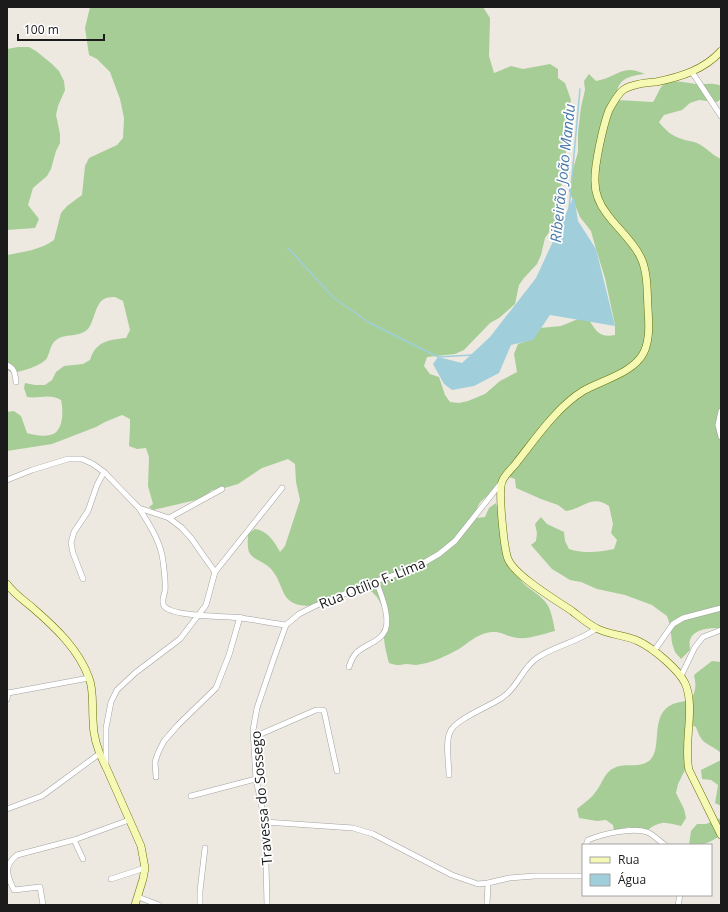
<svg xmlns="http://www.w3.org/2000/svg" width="728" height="912" viewBox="0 0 728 912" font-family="'Open Sans',sans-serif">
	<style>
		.forest { fill: #a6cd95 }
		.water { fill: #a1cedb }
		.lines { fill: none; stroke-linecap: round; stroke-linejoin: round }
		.stream { stroke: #a1cedb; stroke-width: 1.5 }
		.street-casing { stroke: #a2a2a2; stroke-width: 6 }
		.secondary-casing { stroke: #657005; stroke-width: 8 }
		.street { stroke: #fff; stroke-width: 5 }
		.secondary { stroke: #f5f9b3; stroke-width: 7 }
		.labels { text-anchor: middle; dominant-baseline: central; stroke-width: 3.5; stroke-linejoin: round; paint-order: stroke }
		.street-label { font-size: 14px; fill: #1b1b1b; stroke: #fff }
		.water-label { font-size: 15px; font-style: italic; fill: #497aaa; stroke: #fff }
	</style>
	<rect width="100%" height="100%" fill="#ede9e1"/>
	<g class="forest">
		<path d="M90,7H483L490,18L489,56L494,73L511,66L523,69L550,64L558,69V78L565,83L571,100L566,118V155L561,173L562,184L560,188L562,206L561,215L545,238L541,255L537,264L524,278L519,285L515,304L499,318L490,323L464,350L455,354L427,357L424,366L430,374L439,377L445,395L450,402L459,403L468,401L485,394L500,381L517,372L514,354L518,344L527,341L540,328L561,326L578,319L588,318C596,331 599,338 615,335V325L605,278L596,249L591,231L580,217L569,191L573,169L578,152V133L581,107L585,90L584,81L589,74L596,81C617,78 621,63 645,74C627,76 615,80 617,100L653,102C656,98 659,89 662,86C672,78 685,83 696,84C705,85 712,82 721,86V99L717,102L699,100L690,103L682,110L664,115L659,122C665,130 672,136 682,139C687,141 692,141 697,143C706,147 712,155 721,159V628C711,628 694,628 690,640C689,643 690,647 690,650L681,659L675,652L672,643L670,625L667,616L660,611L652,605L625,595L597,589L581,582L570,580L552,569L531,545L536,541L537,533L535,524L541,517L547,524L564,532L565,541L569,549C584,554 599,552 614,549L617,540L611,533L613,524L609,506C591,494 585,508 566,511L558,505L541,499L516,488L515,479L506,476C503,481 499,487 494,491C483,500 476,501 476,518L485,517L489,508L496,503L515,571C523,589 537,590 547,604C552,612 553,622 555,631C543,634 530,639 518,638C505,637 502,629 486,633C475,636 468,643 459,649C446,656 432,663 416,665C413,665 410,664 407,664C398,665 398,666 389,663C387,655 384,645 384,636C385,633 386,631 387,628C388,618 381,600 374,594C373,592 369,590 367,589C358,587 326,606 312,606C277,606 287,587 271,569C265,562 253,560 249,552C247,547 248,539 248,534L255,529C268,531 274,541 280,552L285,546L300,500L296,482L295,464L288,459L262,468L238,484L221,489L212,490L205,496L196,500L153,510L149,507L153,504L148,486L149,457L146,448L137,449L129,446L130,428V419L122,415L105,422L96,427L52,444L7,451V412L14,411L21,416L27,433C34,435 48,438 55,433C64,426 63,409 61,400C49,393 40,399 27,397L24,388L25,383L35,385H45L52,380L56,372L64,366L83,364L90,360C96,341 108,340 126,338L130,330L123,301L115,297C113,297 109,297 106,298C95,302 95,320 88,329C80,337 68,334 59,338C50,343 51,350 47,358C42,366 22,371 13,373L7,370V255C23,252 40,250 54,240L61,213L67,206L82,195L85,166L89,158L117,145L123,138L124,118L120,99L110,72L97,59L89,55L85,28Z"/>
		<path d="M18,47H29L36,51L52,64L59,71L64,81L65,90L58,106L56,115L60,134V143L56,151L51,169L47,176L33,188L28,205L39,219L35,228L7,230V49Z"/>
		<path d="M712,661L721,662V753C708,742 702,746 696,727L688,723L686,768L678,784L676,793L684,809L686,818L681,826C675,825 667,822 662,823C646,826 649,838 630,827L614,830L613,825L606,820L597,821L579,818L577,809C584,803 592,798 597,790C602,783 605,772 614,768C625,762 638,769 649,761C664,749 648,715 673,704C678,702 685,701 691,700C695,692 697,686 694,676L695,674Z"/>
		<path d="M721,760V806L715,803L718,785L711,780L702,779L701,770Z"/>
		<path d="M721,818V835C708,844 704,845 689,845L691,831L697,824H706Z"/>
	</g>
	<path class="water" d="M574,196L578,221L596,249L615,326L550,315L533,340L511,345L499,373L474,386L452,390L444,384L433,364L438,357L462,363L490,337L536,278Z"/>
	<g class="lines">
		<g class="stream">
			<path d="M569,209L580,89"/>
			<path d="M288,248L334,298L368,322L438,357L472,355"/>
		</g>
		<defs>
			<g id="street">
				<path d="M692,72L721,116"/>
				<path d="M7,365C15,369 15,373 16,382"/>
				<path d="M721,411L718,425L721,437"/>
				<path d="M7,480L32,470L68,459H82L93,464L104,472L139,508L169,518L182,528L191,538L215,572L206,605L180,639L135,673L117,690L111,702L106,728V766"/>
				<path d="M139,508C149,524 161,542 163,561C164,570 166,582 165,591C164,595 161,602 164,606C172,617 227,616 241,618C256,620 271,623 286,625"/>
				<path d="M169,518L222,489"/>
				<path d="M215,572L282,488"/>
				<path d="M83,579L73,553L71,543L74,532L88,511L97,485L104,472"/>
				<path d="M654,651L673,624L683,618L721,608"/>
				<path d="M349,667C353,654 357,651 368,645C374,642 380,639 383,634C393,622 381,594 376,581"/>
				<path d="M681,676L695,647L703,637L721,630"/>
				<path d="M8,693L89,678"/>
				<path d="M7,699L8,693"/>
				<path d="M254,737L316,710H323L324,711L337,771"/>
				<path d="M449,775C449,763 445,742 450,732C455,719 491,706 503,697C518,687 522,668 537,658C556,645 579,642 597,628"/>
				<path d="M156,777L155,762L158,753L164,741L178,725L216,688L229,655L240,617"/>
				<path d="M191,796L256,779"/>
				<path d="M7,809L42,796L99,754"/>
				<path d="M265,822L353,828L373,834L452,875L478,884L488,883L509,878L535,876H583"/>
				<path d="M74,840L83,859"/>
				<path d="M586,845L588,840C602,834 633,827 647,832C654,835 659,841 665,845"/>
				<path d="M111,879L145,868"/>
				<path d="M138,897L159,905"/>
				<path d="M43,905L40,887L14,890C7,876 3,866 17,855L74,840L129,820"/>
				<path d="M200,905V891L205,848"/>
				<path d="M267,905L265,822L256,779L253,730L257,708L274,658L286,625L299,614L315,606L376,581L415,568L439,554L455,541L501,483"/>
				<path d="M487,905L488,883"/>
				<path d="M678,905L680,895"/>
			</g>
			<g id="secondary">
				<path d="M721,51C704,70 680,77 656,82C645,83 632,84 623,90C617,95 613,103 609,110C603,126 594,166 595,182C595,193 600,205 607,214C617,228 632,240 640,256C648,271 647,292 648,309C649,323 650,339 644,352C634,373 602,380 583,391C557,407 536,438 517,462C513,468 504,475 502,482C498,491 504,549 508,559C515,576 556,600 572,611C580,617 588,624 596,628C609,635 625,635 638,641C653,648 678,669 685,683C696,708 683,743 689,770L721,835"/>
				<path d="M7,584C14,594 25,601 34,609C56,628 79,650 89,678C94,690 92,707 93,720C93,737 98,752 106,767L141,846L145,868L143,879L135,905"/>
			</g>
		</defs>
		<use href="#street" class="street-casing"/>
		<use href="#secondary" class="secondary-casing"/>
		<use href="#street" class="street"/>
		<use href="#secondary" class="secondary"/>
	</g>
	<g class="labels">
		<g class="street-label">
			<text transform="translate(372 583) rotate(-22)">Rua Otílio F. Lima</text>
			<text transform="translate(261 798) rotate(-95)">Travessa do Sossego</text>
		</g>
		<g class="water-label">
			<text transform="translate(562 173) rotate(-84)">Ribeirão João Mandu</text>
		</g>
	</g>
	<rect width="728" height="912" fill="none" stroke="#1b1b1b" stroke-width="16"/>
	<rect x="582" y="844" width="130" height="52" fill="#ffffff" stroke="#a4a4a4"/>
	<rect x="590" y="857" width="20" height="6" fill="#f5f9b3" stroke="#a4a4a4"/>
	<text x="618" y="864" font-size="12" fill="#1b1b1b">Rua</text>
	<rect x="590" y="874" width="20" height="12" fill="#a1cedb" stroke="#a4a4a4"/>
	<text x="618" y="884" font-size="12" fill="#1b1b1b">Água</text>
	<path d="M18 34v6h86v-6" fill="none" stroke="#1b1b1b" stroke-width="2"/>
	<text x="24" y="34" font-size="12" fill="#1b1b1b" stroke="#ffffff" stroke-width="3" paint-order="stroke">100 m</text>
</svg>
